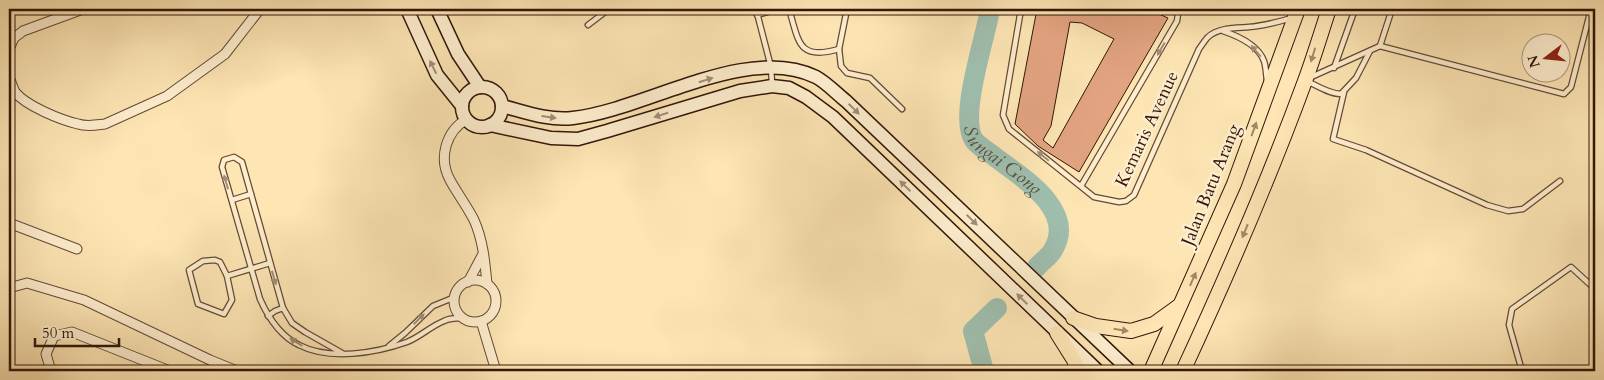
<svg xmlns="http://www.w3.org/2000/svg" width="1604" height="380" viewBox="0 0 1604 380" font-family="Cardo,serif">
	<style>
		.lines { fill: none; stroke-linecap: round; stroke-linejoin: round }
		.river { stroke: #9fbfaf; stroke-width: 20 }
		.building { fill: #e2a380; stroke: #311609; fill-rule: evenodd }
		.lane-casing { stroke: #644a34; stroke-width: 7 }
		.street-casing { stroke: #644a34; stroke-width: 11 }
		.secondary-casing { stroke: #311609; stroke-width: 15 }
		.primary-casing { stroke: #311609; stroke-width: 16 }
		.lane { stroke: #feeece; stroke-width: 4.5 }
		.street { stroke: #feeece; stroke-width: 9 }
		.secondary { stroke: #feeece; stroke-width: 12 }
		.primary { stroke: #fde5b4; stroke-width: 14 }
		.oneway { fill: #a28d75 }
		.oneway2 { fill: #a18867 }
		.labels { text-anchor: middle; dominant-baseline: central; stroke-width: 5; stroke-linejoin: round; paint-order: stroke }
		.street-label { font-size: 18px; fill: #311609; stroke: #feeece }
		.water-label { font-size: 19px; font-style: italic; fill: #585143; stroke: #feeece }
	</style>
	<rect width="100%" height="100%" fill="#fde5b4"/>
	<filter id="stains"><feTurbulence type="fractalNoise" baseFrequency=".004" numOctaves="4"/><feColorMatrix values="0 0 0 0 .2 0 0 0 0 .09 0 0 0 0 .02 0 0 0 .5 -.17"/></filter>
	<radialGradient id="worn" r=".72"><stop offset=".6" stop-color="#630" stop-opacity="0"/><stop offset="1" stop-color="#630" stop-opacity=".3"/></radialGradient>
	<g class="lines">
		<g class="river">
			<path id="s1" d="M990,9C986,37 958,116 974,140C977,145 986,150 991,154C1018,175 1078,209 1053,250C1050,256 1042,261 1037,267"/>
			<path d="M984,371L973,331L997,308"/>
		</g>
	</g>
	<path class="building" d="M1037,9H1148L1168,18L1079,172L1038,146L1015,124ZM1070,22L1082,23L1114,39L1053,148L1043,140L1051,126Z"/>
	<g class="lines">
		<defs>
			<g id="lane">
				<path d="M756,9L771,67L772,84"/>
				<path d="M789,9C799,42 798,61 839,49"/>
				<path d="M847,9L839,49L841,66L847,73L870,78L902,109"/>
				<path d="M1021,9L1003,115L1009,129L1094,197L1119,202L1126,201L1134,195L1199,49C1202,45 1205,40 1208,37C1219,27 1237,28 1249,27C1264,26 1278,22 1292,18"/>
				<path d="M757,15L778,9"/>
				<path d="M588,25L609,9"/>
				<path d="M1223,31C1238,36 1258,45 1264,61C1266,67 1266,74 1267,81"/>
				<path d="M1380,46L1392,9"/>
				<path d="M1334,68L1355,9"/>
				<path d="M1309,78L1380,46L1564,94L1571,87L1591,9"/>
				<path d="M1307,81C1317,86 1330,94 1341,94L1356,78L1370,51"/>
				<path d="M1344,92L1333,139L1366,150L1487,205L1508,211L1523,209L1560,181"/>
				<path d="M1081,186L1177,21L1178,14L1172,9"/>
				<path d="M232,200L251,194"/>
				<path d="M215,260L220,262L227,276L232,300L224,314L198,304L189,270L203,261Z"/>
				<path d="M227,276L270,263"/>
				<path d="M268,316L275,311L283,308"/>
				<path d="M389,346L405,333L433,306L455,297"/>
				<path d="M342,353L305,332L292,323L283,308L242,162L234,157L224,160L222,167L260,299C268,317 280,336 299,345C330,361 376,353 407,342C420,337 431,326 444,321C449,318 457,318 463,318"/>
				<path d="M1522,371L1509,325L1512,309L1571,267L1595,289"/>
			</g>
			<g id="street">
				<path d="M9,49L14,38L23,31L83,9"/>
				<path d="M9,77C11,82 13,88 15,92C26,106 61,120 78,124C87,127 96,125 105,124L167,96L225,54L260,9"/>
				<path d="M467,119C446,131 438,158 450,180C457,193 467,206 474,220C483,240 485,262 487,284"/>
				<path d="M9,223L77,249"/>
				<circle cx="475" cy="301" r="21"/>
				<path d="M468,282L483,254"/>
				<path d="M9,288L27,283L84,300L210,360L237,371"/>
				<path d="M481,321L496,371"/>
				<path d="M51,371L46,354L54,336L72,332L170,371"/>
			</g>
			<g id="secondary">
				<path d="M407,9L437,75L462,106"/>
				<path d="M437,9L458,54L480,87"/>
				<circle cx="482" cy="107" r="20"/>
				<path d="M502,106C525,112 549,121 573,118C646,110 746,43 816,77C827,83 837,94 846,101L1130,371"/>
				<path d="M490,125L551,138L578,139L607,131L740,91L772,86L789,88L806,97L833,117L1098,371"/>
			</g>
			<g id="primary">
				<path d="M1073,318L1096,326L1131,331L1154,324L1179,306"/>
				<path d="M1057,333L1074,360L1078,371"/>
				<path d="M1151,371L1234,184L1298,9"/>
				<path d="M1183,371C1227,276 1269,179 1305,81C1314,57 1321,33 1329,9"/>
			</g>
		</defs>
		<use href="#lane" class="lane-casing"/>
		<use href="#street" class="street-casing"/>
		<use href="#secondary" class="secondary-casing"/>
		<use href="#primary" class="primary-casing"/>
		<use href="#lane" class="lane"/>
		<use href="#street" class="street"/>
		<use href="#secondary" class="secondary"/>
		<use href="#primary" class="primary"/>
	</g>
	<defs><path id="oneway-solid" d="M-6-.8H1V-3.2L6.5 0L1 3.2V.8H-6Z" transform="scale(1.25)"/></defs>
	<g class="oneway">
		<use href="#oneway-solid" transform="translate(1161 49) rotate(120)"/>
		<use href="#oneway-solid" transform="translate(1256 51) rotate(-131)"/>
		<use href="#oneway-solid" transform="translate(433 67) rotate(-116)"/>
		<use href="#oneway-solid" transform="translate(706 80) rotate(-17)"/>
		<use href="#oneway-solid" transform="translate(854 109) rotate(44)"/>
		<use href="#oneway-solid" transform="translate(661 115) rotate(163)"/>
		<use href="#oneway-solid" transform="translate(549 117) rotate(8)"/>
		<use href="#oneway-solid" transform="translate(1043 156) rotate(-141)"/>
		<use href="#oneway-solid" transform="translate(226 182) rotate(-106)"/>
		<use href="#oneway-solid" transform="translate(905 186) rotate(-136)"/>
		<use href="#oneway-solid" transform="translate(972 220) rotate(44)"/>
		<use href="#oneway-solid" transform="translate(274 278) rotate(74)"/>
		<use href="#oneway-solid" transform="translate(1022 299) rotate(-136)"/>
		<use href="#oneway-solid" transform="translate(419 319) rotate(-45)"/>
		<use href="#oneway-solid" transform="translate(296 342) rotate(-148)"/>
	</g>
	<g class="oneway2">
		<use href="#oneway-solid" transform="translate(1313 55) rotate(107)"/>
		<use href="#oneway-solid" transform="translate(1254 129) rotate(-70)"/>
		<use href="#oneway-solid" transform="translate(1245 231) rotate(112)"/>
		<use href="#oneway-solid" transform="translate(1193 279) rotate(-66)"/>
		<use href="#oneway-solid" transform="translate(1121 330) rotate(9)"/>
	</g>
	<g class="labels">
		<g class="street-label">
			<text transform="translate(1147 129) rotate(-65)">Kemaris Avenue</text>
			<text transform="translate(1211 185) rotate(-68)">Jalan Batu Arang</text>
		</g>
		<g class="water-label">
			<text stroke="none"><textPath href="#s1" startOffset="168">Sungai Gong</textPath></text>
		</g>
	</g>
	<rect width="1604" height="380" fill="none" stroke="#fde5b4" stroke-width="30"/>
	<rect x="10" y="10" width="1584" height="360" fill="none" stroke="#311609" stroke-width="2.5"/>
	<rect x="15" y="15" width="1574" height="350" fill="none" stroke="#311609"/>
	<g transform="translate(1546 58) rotate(254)"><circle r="24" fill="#feeece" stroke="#ac987f"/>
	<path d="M0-4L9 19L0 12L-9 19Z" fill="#8f2418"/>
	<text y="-8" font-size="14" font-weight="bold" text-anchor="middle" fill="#311609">N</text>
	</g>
	<path d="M35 338v8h84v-8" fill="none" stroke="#311609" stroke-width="2.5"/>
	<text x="42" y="338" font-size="15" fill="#311609" stroke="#feeece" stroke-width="4" paint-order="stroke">50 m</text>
	<rect width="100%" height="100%" filter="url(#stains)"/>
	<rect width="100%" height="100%" fill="url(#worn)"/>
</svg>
